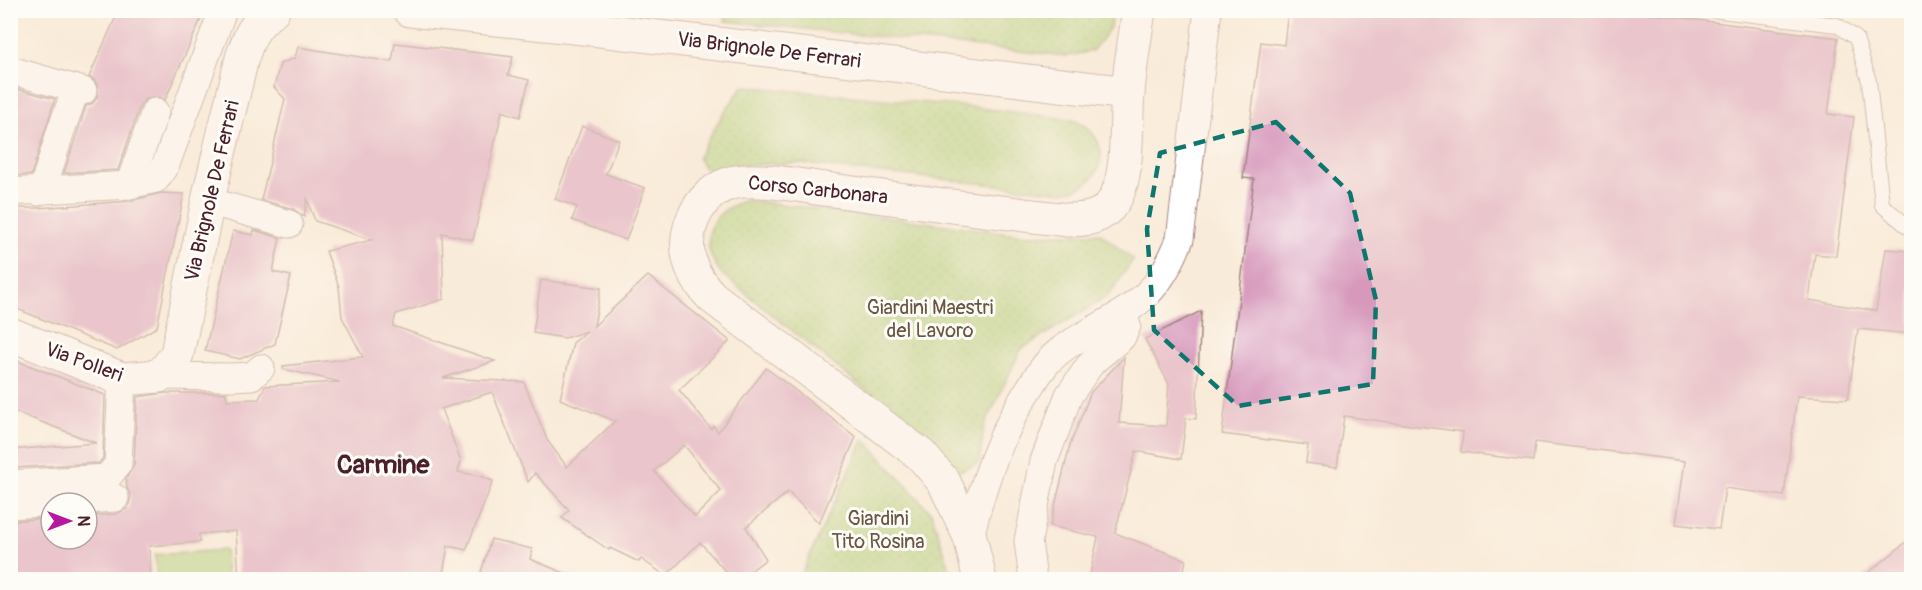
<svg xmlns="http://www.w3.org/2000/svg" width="1922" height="590" viewBox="0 0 1922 590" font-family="Pangolin,sans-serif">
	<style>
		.grass { fill: #b0d27b; stroke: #7d7853; stroke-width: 1.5 }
		.park { fill: url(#park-dots); stroke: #7d7853; stroke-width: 1.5 }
		.building { fill: #d798bb; fill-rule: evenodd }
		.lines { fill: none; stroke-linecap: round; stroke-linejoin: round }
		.service-casing { stroke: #a28582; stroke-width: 16 }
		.minor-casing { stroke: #a28582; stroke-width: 29 }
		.tertiary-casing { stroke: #a28582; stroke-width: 35 }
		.service { stroke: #fff; stroke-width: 14 }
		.minor { stroke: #fff; stroke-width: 27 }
		.tertiary { stroke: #fff; stroke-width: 33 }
		.marked { fill: none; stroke: #0f766e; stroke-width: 4.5; stroke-dasharray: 12 8; stroke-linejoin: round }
		.labels { text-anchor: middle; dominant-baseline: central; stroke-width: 6; stroke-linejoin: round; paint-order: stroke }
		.street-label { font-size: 20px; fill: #4a1f2b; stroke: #fdfcf7 }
		.park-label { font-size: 20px; fill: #695543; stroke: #fdfcf7 }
		.district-label { font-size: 26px; font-weight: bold; fill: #4a1f2b; stroke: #fdfcf7 }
	</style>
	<defs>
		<pattern id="park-dots" width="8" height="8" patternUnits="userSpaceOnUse" patternTransform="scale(1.5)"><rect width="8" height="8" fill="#b0d27b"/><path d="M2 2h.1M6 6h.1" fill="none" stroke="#99b46a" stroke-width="1.8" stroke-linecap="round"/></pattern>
	</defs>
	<rect width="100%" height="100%" fill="#fdfcf7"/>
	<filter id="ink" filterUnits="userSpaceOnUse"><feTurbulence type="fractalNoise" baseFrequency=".0167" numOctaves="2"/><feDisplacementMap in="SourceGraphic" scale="12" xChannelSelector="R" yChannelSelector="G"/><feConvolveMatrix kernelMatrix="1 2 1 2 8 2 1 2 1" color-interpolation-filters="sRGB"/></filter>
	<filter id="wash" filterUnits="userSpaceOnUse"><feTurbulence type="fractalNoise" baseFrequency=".008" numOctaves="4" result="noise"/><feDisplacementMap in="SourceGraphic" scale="24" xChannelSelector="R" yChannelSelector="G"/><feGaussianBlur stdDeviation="1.35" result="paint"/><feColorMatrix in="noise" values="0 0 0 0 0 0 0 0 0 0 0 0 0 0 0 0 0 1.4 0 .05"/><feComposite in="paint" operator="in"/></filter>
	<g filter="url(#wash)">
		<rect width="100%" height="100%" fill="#f9ebd9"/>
		<path class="grass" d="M225,550L227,579H157L155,555Z"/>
		<g class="park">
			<path d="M728,11V10L1112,11L1110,28L1092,51L1067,56L725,21Z"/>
			<path d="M743,86L971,107L1070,119C1114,133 1110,185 1064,192L844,169L801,163L721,166L705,169L698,157L723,114Z"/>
			<path d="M747,200L1026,235L1100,233L1133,260L1108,296L1021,349L984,427L979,463L957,472L931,443L722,274C697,243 708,211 747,200Z"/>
			<path d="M864,439L932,514L953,579H799Z"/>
		</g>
		<g id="blocks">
			<g class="building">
				<path d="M119,10H205L165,100L160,97H152L144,100L140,106L118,170L64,173L86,106L93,103L98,96V87L95,81L89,77Z"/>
				<path d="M1288,10H1621L1838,38L1828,114L1854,117L1836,256L1815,254L1809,300L1876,311L1886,249L1911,251V334L1858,329L1848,399L1797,396L1784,496L1725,488L1719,529L1676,524L1685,461L1535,442L1533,461L1461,452L1463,432L1344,416L1337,467L1306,463L1308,445L1222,434L1254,179L1243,178L1261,42L1284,45Z"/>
				<path d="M395,43L513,57L508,75L529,80L520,117L502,111L473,240L442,233L444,299L396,314L393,326L495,361L443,378L524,382L547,440L567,467L615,421L560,399L573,343L587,331L565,338L533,333L541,280L601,288L594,326L648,276L730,341L679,390L711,429L714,426L718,432L766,368L856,437L819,523L788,492L746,527L766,559L740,579H732L700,542L666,576L641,559L639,562L610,548L609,550L562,518L569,510L535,473L528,482L492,392L441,409L461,461L458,472L480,476L493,481L466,550L448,546L442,579H239L236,531L199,534L200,542L149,546L151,579H16L14,538L10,539V521L51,518V539H87V516L116,514L128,508L131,496L127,488L126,479L134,465L137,397L165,393H226L227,400L259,399L265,386L340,382L283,369V366L363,357L342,317L339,287L326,251L372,240L315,221L307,199L304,217L293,209L261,200L285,99L274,87L280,64L295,58L298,47L392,62ZM684,445L721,491L695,517L654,471Z"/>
				<path d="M10,87L55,99L31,175L10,176Z"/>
				<path d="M582,126L619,140L606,174L645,188L626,240L572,220L577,207L555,199Z"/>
				<path d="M161,193L184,194L157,327L117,350L10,306V208H37L130,201Z"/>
				<path d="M254,230L280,238L273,272L291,276L275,344L240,359L205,351L233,231L253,235Z"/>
				<path d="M1201,311L1196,419L1186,418L1181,459L1136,451L1115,533L1186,560L1182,579H1089L1098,537L1050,526L1070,445L1091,392L1124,357L1119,423L1166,426L1169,384L1145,339Z"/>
				<path d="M10,358L105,395L103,458L99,463L10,468V450L96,443L10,410Z"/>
				<path d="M1911,538V579H1861Z"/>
				<path d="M491,539L532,549L530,559L579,579H479Z"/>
			</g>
		</g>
	</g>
	<g filter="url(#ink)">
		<use href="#blocks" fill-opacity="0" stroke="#a28582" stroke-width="1.5"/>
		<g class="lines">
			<defs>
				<path id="service" d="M1711,10L1837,25L1856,38L1869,81L1882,205L1912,230"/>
				<g id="minor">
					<path d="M10,70L83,91"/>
					<path d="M129,185L155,112"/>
					<path d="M10,192L129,185L156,179L166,164L223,10"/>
					<path d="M38,192L45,182L61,130L76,89"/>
					<path d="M208,201L289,224"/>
					<path d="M159,376L231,377L252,376L261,368"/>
					<path d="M10,484L107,478L118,464L122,379"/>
					<path d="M10,505L115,498"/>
					<path d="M970,537C983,483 1000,433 1031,386C1036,378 1041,370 1047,363C1059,349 1079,338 1095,329C1141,304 1161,289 1180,239L1208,10"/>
					<path d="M1033,580L1028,541L1044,461L1069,395L1092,362L1122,337L1127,326L1123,313"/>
				</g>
				<g id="tertiary">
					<path d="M410,10L583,28L1128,93"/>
					<path d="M10,334L122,379L159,376L166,369L177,354L210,191L242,58C249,36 254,25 273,10"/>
					<path d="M980,580L970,537L944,482L921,455L712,297C693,277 682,255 690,227C696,208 708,191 728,184C753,175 804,187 832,190C911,201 989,211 1068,220C1086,220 1103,218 1113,202C1130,177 1125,124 1128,93C1130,66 1135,38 1139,10"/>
				</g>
			</defs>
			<use href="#service" class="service-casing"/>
			<use href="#minor" class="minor-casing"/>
			<use href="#tertiary" class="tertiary-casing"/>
			<use href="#service" class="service"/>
			<use href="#minor" class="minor"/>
			<use href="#tertiary" class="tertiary"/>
		</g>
	</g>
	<path d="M0 0H1922V590H0ZM1276,122L1350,193L1376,300L1373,384L1238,406L1154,330L1147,229L1160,153Z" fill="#f9ebd9" fill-opacity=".55" fill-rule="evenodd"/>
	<path class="marked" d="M1276,122L1350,193L1376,300L1373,384L1238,406L1154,330L1147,229L1160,153Z"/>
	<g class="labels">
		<g class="street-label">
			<text transform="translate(769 50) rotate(7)">Via Brignole De Ferrari</text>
			<text transform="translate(818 190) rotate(6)">Corso Carbonara</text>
			<text transform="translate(212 191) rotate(-77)">Via Brignole De Ferrari</text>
			<text transform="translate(84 362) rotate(20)">Via Polleri</text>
		</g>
		<g class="park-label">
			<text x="930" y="307">Giardini Maestri<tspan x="930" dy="23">del Lavoro</tspan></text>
			<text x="878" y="518">Giardini<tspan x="878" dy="23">Tito Rosina</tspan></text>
		</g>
		<g class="district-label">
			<text x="383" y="465">Carmine</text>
		</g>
	</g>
	<rect width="1922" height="590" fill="none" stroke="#fdfcf7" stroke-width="36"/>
	<g transform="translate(69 521) rotate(90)"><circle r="28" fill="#fdfcf7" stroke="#b5a4a5" stroke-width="1.5"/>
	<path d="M0-4.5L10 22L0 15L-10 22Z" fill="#b5179e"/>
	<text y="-9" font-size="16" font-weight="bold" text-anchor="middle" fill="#4a1f2b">N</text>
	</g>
</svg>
